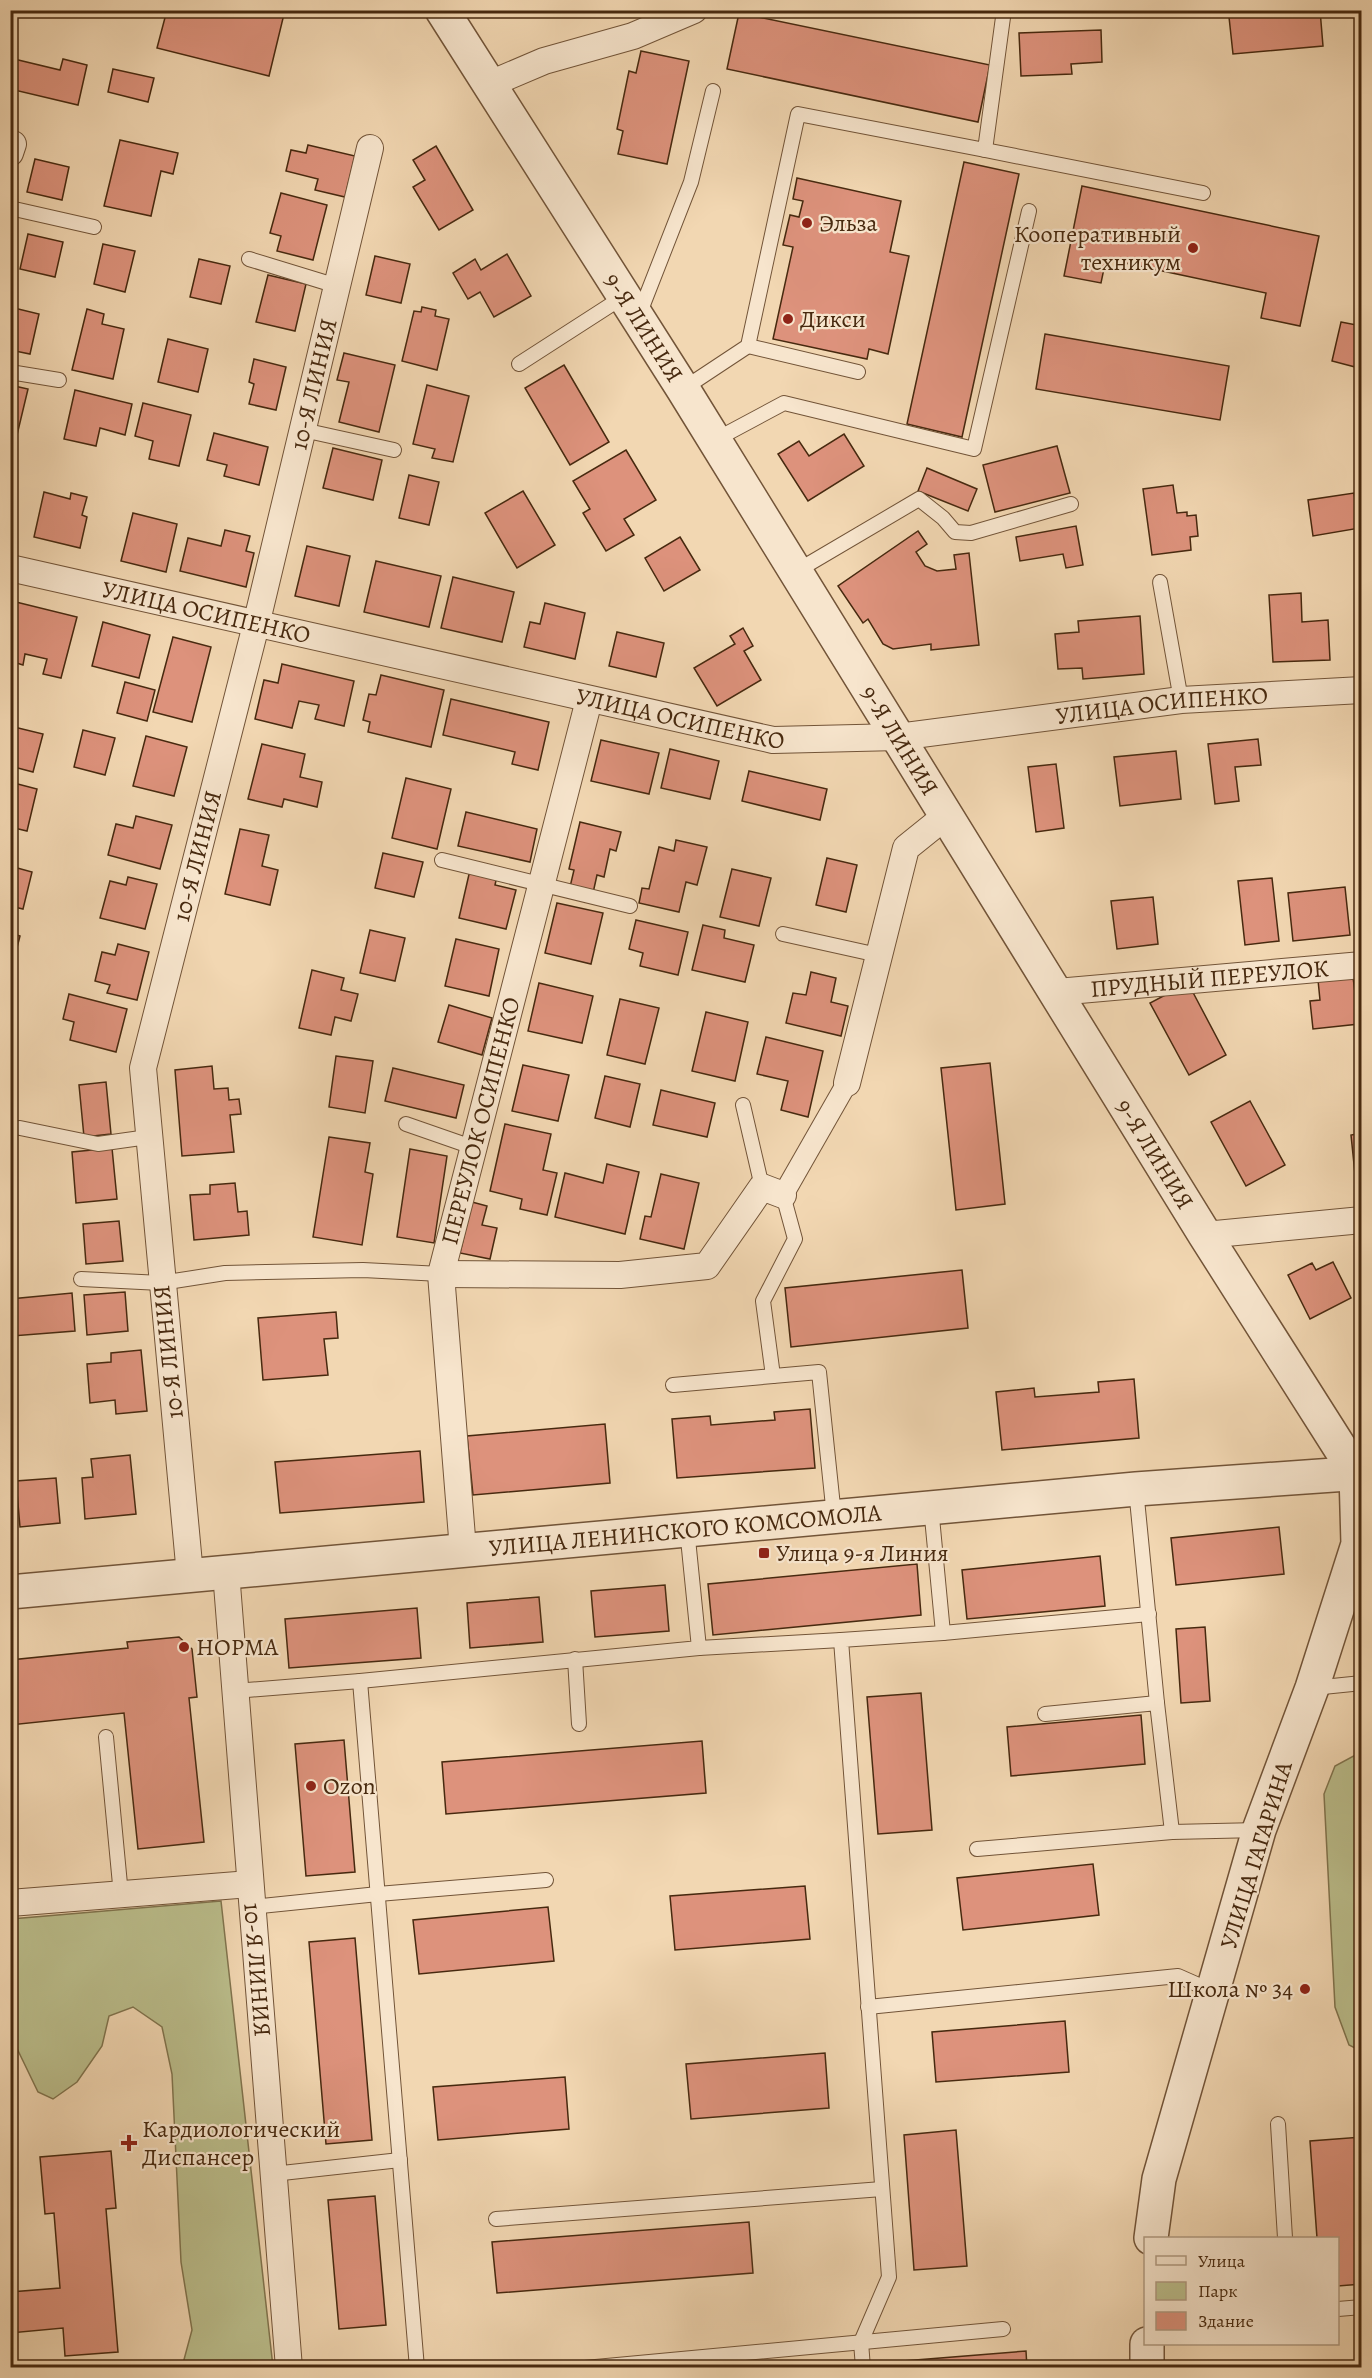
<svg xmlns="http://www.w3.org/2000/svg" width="1372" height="2378" viewBox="0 0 1372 2378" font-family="Alegreya,serif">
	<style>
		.green { fill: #bbbe8c; stroke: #81744e; stroke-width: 1.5 }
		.building { fill: #dd927c; stroke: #47290f; stroke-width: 1.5 }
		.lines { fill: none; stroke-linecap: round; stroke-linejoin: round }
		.service-casing { stroke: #725438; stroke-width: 16 }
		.pedestrian-casing { stroke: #725438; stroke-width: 22 }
		.minor-casing { stroke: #725438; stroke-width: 28 }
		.tertiary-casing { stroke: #725438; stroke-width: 36 }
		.service { stroke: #f7e5cd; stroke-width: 14 }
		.pedestrian { stroke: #f7e5cd; stroke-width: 20 }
		.minor { stroke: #f7e5cd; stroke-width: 26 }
		.tertiary { stroke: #f7e5cd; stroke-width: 33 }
		.poi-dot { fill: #8f2418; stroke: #f7e5cd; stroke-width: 2 }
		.labels { text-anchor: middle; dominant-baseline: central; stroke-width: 4.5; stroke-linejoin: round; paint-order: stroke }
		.poi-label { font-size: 24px; fill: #47290f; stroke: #f7e5cd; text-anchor: start }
		.street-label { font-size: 24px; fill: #47290f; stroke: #f7e5cd }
	</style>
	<rect width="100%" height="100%" fill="#f2d7b2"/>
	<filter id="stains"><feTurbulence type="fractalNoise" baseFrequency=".00333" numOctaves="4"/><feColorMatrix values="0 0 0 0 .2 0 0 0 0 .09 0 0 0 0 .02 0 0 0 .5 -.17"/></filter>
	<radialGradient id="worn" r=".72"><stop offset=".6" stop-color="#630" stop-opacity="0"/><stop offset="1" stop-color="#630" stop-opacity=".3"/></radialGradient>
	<g class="green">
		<path d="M1361,1752H1362L1361,2051L1349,2045L1335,2007L1324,1794L1335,1766Z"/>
		<path d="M221,1901L273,2367H182L192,2330L181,2262L172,2074L162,2027L133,2007L109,2016L102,2046L77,2082L53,2099L38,2092L11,2036V1919Z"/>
	</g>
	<g class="building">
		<path d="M167,10H285L269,76L157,48Z"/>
		<path d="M1320,10L1323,46L1233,54L1229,17Z"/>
		<path d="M739,13L990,65L978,122L727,69Z"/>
		<path d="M1101,30L1102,62L1071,64L1072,74L1021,76L1019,33Z"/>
		<path d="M641,51L689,61L667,164L618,154L623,131L617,129L629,71L636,73Z"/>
		<path d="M10,58L60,70L63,59L87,65L78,105L10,89Z"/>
		<path d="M113,69L154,78L148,102L108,92Z"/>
		<path d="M120,140L178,153L173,174L161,171L151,216L104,206Z"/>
		<path d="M308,145L355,156L345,197L315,190L318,179L286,171L291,150L306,153Z"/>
		<path d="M436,146L473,210L439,230L413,187L425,180L413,160Z"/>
		<path d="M35,159L69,167L62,200L27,192Z"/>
		<path d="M964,162L1019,174L962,437L907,424Z"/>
		<path d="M797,178L901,201L890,252L909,256L888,354L869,349L867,359L773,339L793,247L783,245L790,215L799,217L803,201L793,199Z"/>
		<path d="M1082,186L1319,236L1300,326L1261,318L1266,293L1106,259L1101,283L1064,276Z"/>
		<path d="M281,193L327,205L313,260L277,251L281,236L270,233Z"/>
		<path d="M28,234L63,242L55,277L20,269Z"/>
		<path d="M103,244L135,251L125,292L94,284Z"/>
		<path d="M507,254L531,296L494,317L480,292L468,299L453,273L475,259L481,270Z"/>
		<path d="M375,256L410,264L401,303L366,295Z"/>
		<path d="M199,259L230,266L221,304L190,297Z"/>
		<path d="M268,275L306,284L295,331L256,322Z"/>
		<path d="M10,307L39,314L30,354L10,350Z"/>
		<path d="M422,307L436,310L435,316L449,319L437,370L402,361L414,311L421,312Z"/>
		<path d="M87,309L104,314L102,324L124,329L113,379L72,370Z"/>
		<path d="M1341,322L1362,326V357L1359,368L1332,361Z"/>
		<path d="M1045,334L1229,366L1220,420L1036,389Z"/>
		<path d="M168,339L208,349L198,392L158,382Z"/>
		<path d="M344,353L395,365L379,432L339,422L349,382L337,380Z"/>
		<path d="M254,359L286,367L276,410L249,404L254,384L249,382Z"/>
		<path d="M564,365L609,442L570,465L525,388Z"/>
		<path d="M10,385L28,389L17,435L10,433Z"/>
		<path d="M427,385L469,396L453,462L432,458L435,449L413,444Z"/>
		<path d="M75,390L132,404L125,435L100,428L96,446L64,439Z"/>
		<path d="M143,403L191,415L179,466L149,459L153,441L135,436Z"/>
		<path d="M214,433L268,447L259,485L224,476L227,465L207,460Z"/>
		<path d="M844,434L864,466L808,501L778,454L799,441L809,456Z"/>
		<path d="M1057,446L1070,493L995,512L983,465Z"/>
		<path d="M333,448L382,460L373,500L323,488Z"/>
		<path d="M626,450L656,500L624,519L634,535L606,551L583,513L590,509L573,481Z"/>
		<path d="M927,468L977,489L968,511L918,491Z"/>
		<path d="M409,475L439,482L429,525L399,518Z"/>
		<path d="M1173,485L1177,513L1187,512V516L1196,515L1198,536L1190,537L1191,550L1152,555L1143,489Z"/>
		<path d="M523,491L555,545L517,568L485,513Z"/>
		<path d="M44,492L70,499L71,493L87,497L82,515L87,517L80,548L34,537Z"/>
		<path d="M1354,493L1360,528L1313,536L1308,500Z"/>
		<path d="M133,513L177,524L166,572L121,561Z"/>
		<path d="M1076,526L1083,565L1066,568L1063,554L1020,561L1016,537Z"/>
		<path d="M225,530L250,536L246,551L254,553L246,587L180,571L188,538L221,546Z"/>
		<path d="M918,531L927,544L916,552L925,566L937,571L956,569L954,555L969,553L979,645L931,650V644L893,649L883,644L868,619L863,623L838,586Z"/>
		<path d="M680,537L700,570L664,591L645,558Z"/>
		<path d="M307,546L350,556L339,606L295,596Z"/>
		<path d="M376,561L441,576L429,627L364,612Z"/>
		<path d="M453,577L514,592L502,642L441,628Z"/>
		<path d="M1301,593L1302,622L1328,620L1330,660L1273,662L1269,595Z"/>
		<path d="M16,602L77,617L61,678L43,674L47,659L25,654L23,665L10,661V623Z"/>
		<path d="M545,603L585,613L575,659L524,647L530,622L540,624Z"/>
		<path d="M1140,616L1144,674L1083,679L1082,668L1058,669L1055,634L1079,632L1078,621Z"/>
		<path d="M103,622L150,635L139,678L92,666Z"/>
		<path d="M743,628L753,646L744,651L761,680L717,706L694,668L735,644L730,636Z"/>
		<path d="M617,632L664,643L656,677L609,666Z"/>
		<path d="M173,637L211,647L192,722L153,712Z"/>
		<path d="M282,664L354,681L344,726L315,719L319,705L299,701L292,728L255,719L264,680L278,683Z"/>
		<path d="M381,675L444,690L431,747L368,732L370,722L363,720L369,694L376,695Z"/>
		<path d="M125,682L155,690L147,721L117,713Z"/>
		<path d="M451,699L549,722L538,770L512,764L515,752L443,735Z"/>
		<path d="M10,726L43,734L33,772L10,766Z"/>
		<path d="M83,730L115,738L105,775L74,767Z"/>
		<path d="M146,736L187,747L174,796L133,786Z"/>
		<path d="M1258,739L1261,765L1235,767L1239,801L1215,804L1208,744Z"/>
		<path d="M601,740L659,753L649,794L591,781Z"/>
		<path d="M262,744L305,754L300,777L322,782L317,807L284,799L282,807L248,799Z"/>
		<path d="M670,749L719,761L710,799L661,788Z"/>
		<path d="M1176,751L1181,799L1120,806L1114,757Z"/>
		<path d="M1056,764L1064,828L1036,832L1028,767Z"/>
		<path d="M749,771L827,789L820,820L742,801Z"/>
		<path d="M406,778L451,789L437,849L392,838Z"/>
		<path d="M10,782L37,789L27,831L10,827Z"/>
		<path d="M466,812L537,829L530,862L458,846Z"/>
		<path d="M136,816L172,825L160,869L108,855L116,824L133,828Z"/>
		<path d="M580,822L621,832L616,851L610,849L604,877L597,875L593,893L570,887L574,870L569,869Z"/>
		<path d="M240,829L269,835L262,866L278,870L270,905L225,894Z"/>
		<path d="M676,840L707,847L697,885L686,882L679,912L639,903L642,888L649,889L659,847L674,851Z"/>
		<path d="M383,853L423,862L414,897L375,888Z"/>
		<path d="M827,858L857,865L846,912L816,905Z"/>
		<path d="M10,866L32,872L23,909L10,906Z"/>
		<path d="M732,869L771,878L759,926L720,917Z"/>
		<path d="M470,870L497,876L495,885L516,890L506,929L459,918Z"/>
		<path d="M128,877L157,884L145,929L100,918L110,881L126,885Z"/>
		<path d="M1272,878L1279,941L1245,945L1238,881Z"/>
		<path d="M1345,887L1350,935L1293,941L1288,893Z"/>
		<path d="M1153,897L1158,944L1117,949L1111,901Z"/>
		<path d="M557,903L603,913L591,964L545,953Z"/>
		<path d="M636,920L688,932L678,975L640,966L643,953L629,949Z"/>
		<path d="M703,925L725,930L724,938L754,945L745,982L692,970Z"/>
		<path d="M370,930L405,938L395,981L360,973Z"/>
		<path d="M10,933L20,936L10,975Z"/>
		<path d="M456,939L499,949L489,996L445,986Z"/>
		<path d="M118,944L149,952L137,1000L107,993L110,985L95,981L102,952L115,955Z"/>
		<path d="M312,970L344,978L341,990L358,994L351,1021L335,1017L331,1035L299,1028Z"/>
		<path d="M811,972L836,978L831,1002L848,1006L841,1036L786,1023L793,993L806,995Z"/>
		<path d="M1353,977L1359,1024L1313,1029L1310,1001L1320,1000L1318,980Z"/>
		<path d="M539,983L593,996L582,1043L528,1031Z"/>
		<path d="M1188,983L1226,1055L1189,1075L1150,1003Z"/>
		<path d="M69,994L127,1009L116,1052L70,1040L74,1022L63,1019Z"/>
		<path d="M620,999L659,1008L645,1064L607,1055Z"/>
		<path d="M449,1005L492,1018L482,1055L438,1042Z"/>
		<path d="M706,1012L748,1022L735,1081L692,1071Z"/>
		<path d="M766,1037L823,1051L808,1117L781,1110L788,1081L757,1074Z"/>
		<path d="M336,1056L373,1061L365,1113L329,1107Z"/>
		<path d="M990,1063L1005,1204L956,1210L941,1068Z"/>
		<path d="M523,1065L569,1075L558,1121L512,1111Z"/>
		<path d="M212,1066L214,1089L228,1088L229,1100L239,1099L241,1114L230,1115L234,1152L182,1156L175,1070Z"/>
		<path d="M393,1068L464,1085L456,1118L385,1101Z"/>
		<path d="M605,1076L640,1084L630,1127L595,1118Z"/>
		<path d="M106,1082L111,1134L84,1137L79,1085Z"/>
		<path d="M661,1090L715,1103L707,1137L653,1125Z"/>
		<path d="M1250,1101L1285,1165L1246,1186L1211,1122Z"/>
		<path d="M505,1124L551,1134L543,1170L557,1173L547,1215L520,1209L522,1199L490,1191Z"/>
		<path d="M1362,1133V1173L1355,1174L1351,1135Z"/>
		<path d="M329,1137L370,1143L365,1172L373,1174L362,1245L313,1237Z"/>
		<path d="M112,1148L117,1199L76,1203L72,1152Z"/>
		<path d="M410,1149L447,1156L434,1243L397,1237Z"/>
		<path d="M607,1164L639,1172L625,1234L555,1217L565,1173L603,1183Z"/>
		<path d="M661,1174L699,1183L684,1249L640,1239L645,1216L651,1217Z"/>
		<path d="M235,1183L238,1212L247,1211L249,1235L194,1240L190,1195L210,1194V1185Z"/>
		<path d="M472,1202L487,1206L482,1225L497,1228L490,1259L460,1253Z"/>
		<path d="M119,1221L123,1261L86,1264L83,1224Z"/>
		<path d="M1333,1262L1351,1298L1310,1319L1288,1275L1312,1263L1316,1270Z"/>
		<path d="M962,1270L968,1328L791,1347L785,1288Z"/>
		<path d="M125,1292L128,1331L87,1335L84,1295Z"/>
		<path d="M72,1293L75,1331L12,1336L10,1299Z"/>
		<path d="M336,1312L338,1338L324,1339L328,1375L263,1380L258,1318Z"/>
		<path d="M141,1350L147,1411L116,1414L115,1400L90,1403L87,1364L111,1362V1353Z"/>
		<path d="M1134,1379L1139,1438L1002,1450L996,1392L1034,1388L1035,1397L1099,1392L1098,1382Z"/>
		<path d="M1362,1379V1421H1360L1356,1380Z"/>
		<path d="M810,1409L815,1468L677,1478L672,1419L710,1416L711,1425L775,1420L774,1412Z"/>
		<path d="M605,1424L610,1483L473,1495L467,1436Z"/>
		<path d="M420,1451L424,1502L280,1513L275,1462Z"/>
		<path d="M130,1455L136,1514L85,1519L82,1478L93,1477L91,1459Z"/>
		<path d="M56,1478L60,1523L20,1527L16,1481Z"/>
		<path d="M1279,1527L1284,1574L1176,1585L1171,1538Z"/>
		<path d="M1100,1556L1105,1606L967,1619L962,1570Z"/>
		<path d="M917,1564L921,1615L713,1635L708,1584Z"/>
		<path d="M665,1585L669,1631L595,1637L591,1591Z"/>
		<path d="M539,1597L543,1642L470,1648L467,1603Z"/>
		<path d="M417,1608L421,1658L289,1668L285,1619Z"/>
		<path d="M1205,1627L1210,1701L1181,1703L1176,1629Z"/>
		<path d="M179,1637L192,1649L197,1697L189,1698L204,1842L138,1849L124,1713L10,1725V1660L128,1648L127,1642Z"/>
		<path d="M921,1693L932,1830L878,1834L867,1697Z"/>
		<path d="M1141,1715L1145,1764L1011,1776L1007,1727Z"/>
		<path d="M344,1740L355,1872L306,1876L295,1744Z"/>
		<path d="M702,1741L706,1793L446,1814L442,1762Z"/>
		<path d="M1093,1864L1099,1915L963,1930L957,1878Z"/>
		<path d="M805,1886L810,1939L675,1950L670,1896Z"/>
		<path d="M548,1907L554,1961L419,1974L413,1920Z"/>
		<path d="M355,1938L372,2140L326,2144L309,1942Z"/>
		<path d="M1065,2021L1069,2072L936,2082L932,2032Z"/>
		<path d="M825,2053L829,2108L691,2119L686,2064Z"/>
		<path d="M565,2077L569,2129L438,2140L433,2087Z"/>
		<path d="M956,2130L967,2266L914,2270L904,2135Z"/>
		<path d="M1362,2137V2284L1338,2286V2238H1317L1310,2141Z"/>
		<path d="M111,2151L116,2208L106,2209L118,2352L65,2356L63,2328L10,2333V2292L60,2288L54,2213L45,2214L40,2157Z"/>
		<path d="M375,2196L386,2325L339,2329L328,2200Z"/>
		<path d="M749,2222L753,2273L497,2293L492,2242Z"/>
		<path d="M1026,2351L1027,2368H892L891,2362Z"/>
	</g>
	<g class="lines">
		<defs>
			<g id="service">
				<path d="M985,150L1203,193"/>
				<path d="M10,208L94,227"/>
				<path d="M249,259L337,286"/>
				<path d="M639,315L691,182L713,91"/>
				<path d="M748,346L858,372"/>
				<path d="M519,364L623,297"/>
				<path d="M10,372L59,380"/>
				<path d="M683,389L748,346L798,114L985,150L1004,10"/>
				<path d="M303,430L394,450"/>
				<path d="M713,441L784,403L974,449L1029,211"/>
				<path d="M795,572L919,499L943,518L955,532L971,533L1071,504"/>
				<path d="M1160,582L1181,700"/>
				<path d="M442,860L630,906"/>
				<path d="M783,934L878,955"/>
				<path d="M743,1105L762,1187"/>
				<path d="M406,1124L475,1148"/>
				<path d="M20,1128L98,1144L148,1137"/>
				<path d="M81,1279L161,1283L225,1273L363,1270L441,1274"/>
				<path d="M773,1376L763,1301L795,1239L783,1195"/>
				<path d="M673,1385L819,1372L834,1516"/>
				<path d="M1136,1489L1157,1703"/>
				<path d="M943,1633L1149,1614"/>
				<path d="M699,1648L841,1640"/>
				<path d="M575,1659L579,1724"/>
				<path d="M360,1681L417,2368"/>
				<path d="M1313,1688L1362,1683"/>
				<path d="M235,1691L360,1681L699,1648L687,1529"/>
				<path d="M1045,1714L1157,1703L1172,1832L1259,1830"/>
				<path d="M106,1737L121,1895"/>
				<path d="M977,1849L1172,1832"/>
				<path d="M252,1907L378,1894L546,1880"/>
				<path d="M868,2007L1178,1976L1212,1991"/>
				<path d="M1278,2124L1285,2238"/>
				<path d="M273,2174L400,2160"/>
				<path d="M496,2219L882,2189"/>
				<path d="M1338,2309L1362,2307"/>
				<path d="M585,2368L1003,2329"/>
				<path d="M863,2368L861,2342L889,2277L841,1640L943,1633L931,1507"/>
			</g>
			<path id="pedestrian" d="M783,1195L847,1083"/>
			<g id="minor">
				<path d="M490,84L544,61L633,36L694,10"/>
				<path d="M10,153L13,144"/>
				<path id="s1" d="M10,568L773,740L898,737L1181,700L1362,690"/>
				<path id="s2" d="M1057,992L1362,965"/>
				<path d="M847,1083L906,848L947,815"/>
				<path d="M1205,1235L1362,1220"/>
				<path d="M441,1274L620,1275L707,1266L762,1187L783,1195"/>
				<path id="s3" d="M463,1550L441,1274L589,700"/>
				<path id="s4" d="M226,1572L289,2368"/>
				<path id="s5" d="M190,1575L143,1068L256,625L370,148"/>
				<path d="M10,1903L250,1884"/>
			</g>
			<g id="tertiary">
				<path id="s6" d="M442,10L683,389L1205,1235L1356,1473L1358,1544L1312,1688L1259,1830L1159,2179L1151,2238"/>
				<path id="s7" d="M10,1592L1136,1489L1362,1473"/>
				<path d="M1147,2368V2344"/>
			</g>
		</defs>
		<use href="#service" class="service-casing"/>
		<use href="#pedestrian" class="pedestrian-casing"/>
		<use href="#minor" class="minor-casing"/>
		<use href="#tertiary" class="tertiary-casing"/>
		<use href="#service" class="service"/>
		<use href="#pedestrian" class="pedestrian"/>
		<use href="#minor" class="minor"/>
		<use href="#tertiary" class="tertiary"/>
	</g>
	<g class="poi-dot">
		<circle cx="807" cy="223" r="6"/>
		<circle cx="1193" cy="248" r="6"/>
		<circle cx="788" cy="319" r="6"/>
		<rect x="758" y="1547" width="12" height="12" rx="3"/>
		<circle cx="184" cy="1647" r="6"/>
		<circle cx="311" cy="1786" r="6"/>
		<circle cx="1305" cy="1989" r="6"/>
		<path d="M126 2134h6v6h6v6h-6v6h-6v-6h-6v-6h6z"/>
	</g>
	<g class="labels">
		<g class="poi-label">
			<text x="819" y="223">Эльза</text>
			<text x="1181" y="234" text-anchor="end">Кооперативный<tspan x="1181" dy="28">техникум</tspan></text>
			<text x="800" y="319">Дикси</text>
			<text x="776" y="1553">Улица 9-я Линия</text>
			<text x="196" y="1647">НОРМА</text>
			<text x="323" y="1786">Ozon</text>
			<text x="1293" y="1989" text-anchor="end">Школа № 34</text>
			<text x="142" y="2129">Кардиологический<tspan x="142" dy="28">Диспансер</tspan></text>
		</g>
		<g class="street-label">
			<text stroke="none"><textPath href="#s6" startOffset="376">9-Я ЛИНИЯ</textPath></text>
			<text stroke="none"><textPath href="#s5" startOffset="1214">10-Я ЛИНИЯ</textPath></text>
			<text stroke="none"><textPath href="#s1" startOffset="201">УЛИЦА ОСИПЕНКО</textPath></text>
			<text stroke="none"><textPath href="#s1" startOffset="1173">УЛИЦА ОСИПЕНКО</textPath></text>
			<text stroke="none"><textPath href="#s1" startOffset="687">УЛИЦА ОСИПЕНКО</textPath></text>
			<text stroke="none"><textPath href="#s6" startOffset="862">9-Я ЛИНИЯ</textPath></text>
			<text stroke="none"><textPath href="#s5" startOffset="728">10-Я ЛИНИЯ</textPath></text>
			<text stroke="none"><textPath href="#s2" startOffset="153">ПРУДНЫЙ ПЕРЕУЛОК</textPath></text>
			<text stroke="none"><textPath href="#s3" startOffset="435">ПЕРЕУЛОК ОСИПЕНКО</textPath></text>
			<text stroke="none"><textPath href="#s6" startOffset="1348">9-Я ЛИНИЯ</textPath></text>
			<text transform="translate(168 1352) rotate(-96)">10-Я ЛИНИЯ</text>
			<text stroke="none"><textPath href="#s7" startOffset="678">УЛИЦА ЛЕНИНСКОГО КОМСОМОЛА</textPath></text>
			<text transform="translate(1256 1855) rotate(-73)">УЛИЦА ГАГАРИНА</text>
			<text stroke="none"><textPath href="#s4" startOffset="399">10-Я ЛИНИЯ</textPath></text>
		</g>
	</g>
	<rect width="1372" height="2378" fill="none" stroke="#f2d7b2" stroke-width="36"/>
	<rect x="12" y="12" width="1348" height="2354" fill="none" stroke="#47290f" stroke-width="3"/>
	<rect x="18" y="18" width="1336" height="2342" fill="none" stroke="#47290f" stroke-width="1.5"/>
	<rect x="1144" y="2237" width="195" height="108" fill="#f7e5cd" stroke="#b19a81" stroke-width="1.5"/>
	<rect x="1156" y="2256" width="30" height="9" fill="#f7e5cd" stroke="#b19a81" stroke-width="1.5"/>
	<text x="1198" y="2267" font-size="18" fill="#47290f">Улица</text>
	<rect x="1156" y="2282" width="30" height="18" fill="#bbbe8c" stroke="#b19a81" stroke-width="1.5"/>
	<text x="1198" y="2297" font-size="18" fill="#47290f">Парк</text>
	<rect x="1156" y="2312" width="30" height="18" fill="#dd927c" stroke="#b19a81" stroke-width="1.5"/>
	<text x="1198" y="2327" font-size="18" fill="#47290f">Здание</text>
	<rect width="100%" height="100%" filter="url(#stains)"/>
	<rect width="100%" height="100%" fill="url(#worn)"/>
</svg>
